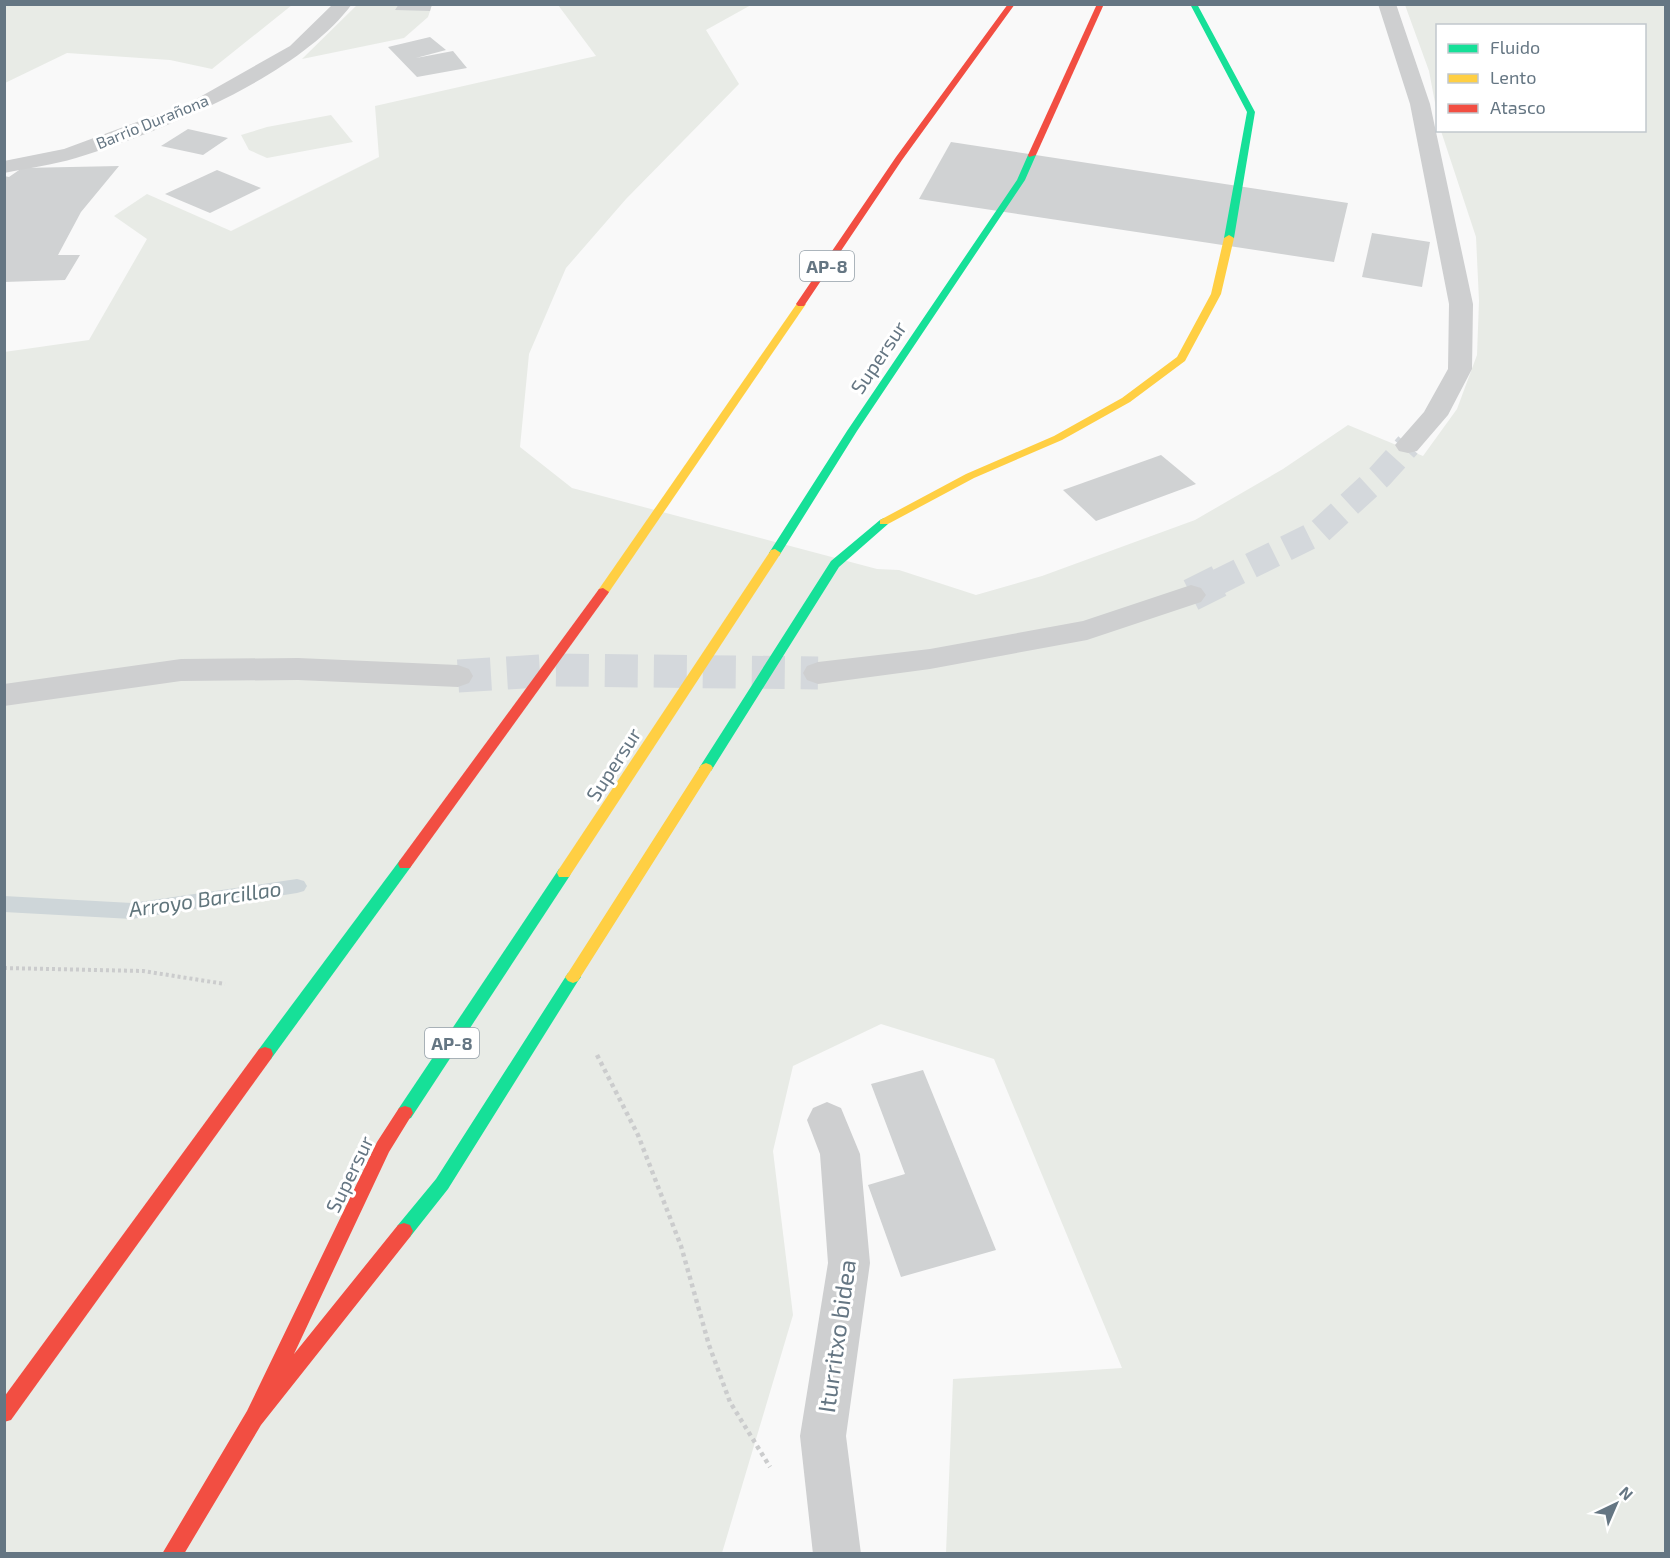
<svg xmlns="http://www.w3.org/2000/svg" width="1670" height="1558" viewBox="0 0 1670 1558" font-family="'Exo 2',sans-serif">
	<style>
		.green { fill: #e8ebe6 }
		.lines { fill: none; stroke-linecap: round; stroke-linejoin: round }
		.stream { fill: #ced6d9; fill-rule: evenodd }
		.building { fill: #d0d2d3 }
		.street-tunnel-far1 { stroke: #d4d8dc; stroke-width: 26; stroke-dasharray: 26 13; stroke-linecap: butt }
		.street-tunnel { stroke: #d4d8dc; stroke-width: 33; stroke-dasharray: 33 16; stroke-linecap: butt }
		.path-far1 { stroke: #cbcccd; stroke-width: 4; stroke-dasharray: 3 3; stroke-linecap: butt }
		.path { stroke: #cbcccd; stroke-width: 4.5; stroke-dasharray: 4 4; stroke-linecap: butt }
		.street { fill: #cecfd0; fill-rule: evenodd }
		.fast { fill: #16e098; fill-rule: evenodd }
		.slow { fill: #ffcf43; fill-rule: evenodd }
		.jam { fill: #f24e42; fill-rule: evenodd }
		.labels { text-anchor: middle; dominant-baseline: central; stroke-width: 6; stroke-linejoin: round; paint-order: stroke }
		.far-street-label { font-size: 16px; fill: #657683; stroke: #fff }
		.shield { fill: #fff; stroke: #939fa8; stroke-width: 1.5 }
		.shield-label { font-size: 18px; font-weight: bold; fill: #657683 }
		.street-label { font-size: 20px; fill: #657683; stroke: #fff }
		.water-label { font-size: 21px; font-style: italic; fill: #60757c; stroke: #fff }
		.near-street-label { font-size: 24px; fill: #657683; stroke: #fff }
	</style>
	<rect width="100%" height="100%" fill="#f9f9f9"/>
	<g class="green">
		<path d="M4,5L5,4L292,5L212,69L170,60L67,53L5,83Z"/>
		<path d="M357,5H432L428,17L404,38L302,59Z"/>
		<path d="M558,5H751L706,30L739,84L626,199L566,268L529,354L520,447L572,488L877,569L899,570L976,595L1042,576L1195,520L1283,469L1348,425L1423,456L1457,409L1477,355L1479,301L1476,237L1441,131L1644,130V26H1438L1437,113L1429,71L1405,5H1665V1553H946L953,1379L1122,1368L994,1059L881,1024L793,1066L773,1151L793,1315L722,1553H5L4,352L89,340L147,239L114,216L147,194L231,231L379,157L375,106L596,56Z"/>
		<path d="M331,115L353,142L267,158L249,150L241,135L267,127Z"/>
	</g>
	<g class="lines">
		<path class="stream" d="M297,879L304,881L307,886L304,891L297,893L132,919L4,912V896L132,903Z"/>
	</g>
	<g class="building">
		<path d="M399,4H432L430,11L395,10Z"/>
		<path d="M430,37L446,50L416,58L453,51L467,68L417,77L388,47Z"/>
		<path d="M188,129L228,138L203,155L161,146Z"/>
		<path d="M951,142L1348,203L1334,262L919,199Z"/>
		<path d="M119,166L81,212L58,255H80L65,280L4,282V176L9,177L22,168Z"/>
		<path d="M217,170L261,188L210,213L165,194Z"/>
		<path d="M1372,233L1430,242L1422,287L1362,277Z"/>
		<path d="M1161,455L1196,484L1096,521L1063,490Z"/>
		<path d="M923,1070L996,1250L901,1277L868,1185L905,1174L871,1084Z"/>
	</g>
	<g class="lines">
		<path class="street-tunnel-far1" d="M1216,583L1319,532L1380,476L1408,445"/>
		<g class="street-tunnel">
			<path d="M1191,595L1219,581"/>
			<path d="M458,676L556,670L818,673"/>
		</g>
		<path class="path-far1" d="M4,968L143,971L225,984"/>
		<path class="path" d="M597,1055L638,1135L681,1246L709,1345L730,1402L770,1467"/>
		<g class="street">
			<path d="M333,4H352C299,76 160,132 76,158C53,165 28,168 4,173V161L64,149L191,102L290,46Z"/>
			<path d="M1378,4H1396L1430,104L1473,304L1472,369L1448,415L1417,451L1408,453L1399,451L1395,445L1424,412L1448,369L1449,304L1410,104Z"/>
			<path d="M1191,585L1201,588L1206,595L1201,602L1087,640L930,669L818,684L807,680L803,673L807,666L818,662L930,649L1083,621Z"/>
			<path d="M298,658L458,665L469,669L473,676L469,683L458,687L298,680L181,681L4,706V684L181,659Z"/>
			<path d="M827,1102L841,1108L860,1154L870,1263L846,1436L861,1554H813L800,1436L828,1263L820,1154L807,1120L813,1108Z"/>
		</g>
		<g class="fast">
			<path d="M1190,4H1197L1255,112L1234,238L1229,241L1224,238L1247,112Z"/>
			<path d="M1032,152L1036,155L1025,180L857,431L779,556H771L769,553L847,431L1017,180L1028,155Z"/>
			<path d="M884,518L888,520V524L839,567L711,771H701L699,768L701,765L831,561L880,520Z"/>
			<path d="M405,859L410,860L412,864L410,868L271,1059L265,1061L259,1059L257,1054L259,1049L400,860Z"/>
			<path d="M564,867L569,869L571,873L569,877L411,1118L405,1120L399,1118L397,1113L399,1108L559,869Z"/>
			<path d="M573,971L578,973L581,977L578,981L448,1189L410,1237L404,1239L398,1237L395,1231L398,1225L436,1179L568,973Z"/>
		</g>
		<g class="slow">
			<path d="M1229,235L1234,238L1221,294L1185,361L1130,402L1062,440L974,478L888,524H880V520L966,474L1054,436L1122,398L1177,357L1211,294L1224,238Z"/>
			<path d="M798,302L806,304L607,595H599L597,592L599,589Z"/>
			<path d="M775,549L781,553L569,877H559L557,873L559,869L771,550Z"/>
			<path d="M706,763L711,765L713,768L711,771L578,981L573,983L568,981L565,977L568,973L701,765Z"/>
		</g>
		<g class="jam">
			<path d="M1008,4H1015L902,160L804,306H798L796,304L896,157Z"/>
			<path d="M1097,4H1104L1036,155L1029,157L1028,155Z"/>
			<path d="M603,588L609,592L607,595L410,868H400L398,864L400,860L599,589Z"/>
			<path d="M265,1047L271,1049L273,1054L271,1059L11,1420L4,1422V1397L259,1049Z"/>
			<path d="M405,1106L411,1108L413,1113L389,1152L294,1354L398,1225L404,1223L410,1225L413,1231L410,1237L261,1425L184,1554H162L247,1411L377,1142L399,1108Z"/>
		</g>
	</g>
	<g class="labels">
		<g class="far-street-label">
			<text transform="translate(152 121) rotate(-22)">Barrio Durañona</text>
		</g>
		<g class="shield">
			<rect x="800" y="251" width="54" height="30" rx="4.5"/>
			<rect x="425" y="1028" width="54" height="30" rx="4.5"/>
		</g>
		<g class="shield-label">
			<text x="827" y="266">AP-8</text>
			<text x="452" y="1043">AP-8</text>
		</g>
		<g class="street-label">
			<text transform="translate(878 357) rotate(-56)">Supersur</text>
			<text transform="translate(613 764) rotate(-57)">Supersur</text>
			<text transform="translate(349 1174) rotate(-64)">Supersur</text>
		</g>
		<g class="water-label">
			<text transform="translate(205 898) rotate(-8)">Arroyo Barcillao</text>
		</g>
		<g class="near-street-label">
			<text transform="translate(836 1336) rotate(-82)">Iturritxo bidea</text>
		</g>
	</g>
	<rect width="1670" height="1558" fill="none" stroke="#657683" stroke-width="12"/>
	<rect x="1436" y="24" width="210" height="108" fill="#ffffff" stroke="#c1c8cd" stroke-width="1.5"/>
	<rect x="1448" y="44" width="30" height="9" fill="#16e098" stroke="#c1c8cd" stroke-width="1.5"/>
	<text x="1490" y="54" font-size="18" fill="#657683">Fluido</text>
	<rect x="1448" y="74" width="30" height="9" fill="#ffcf43" stroke="#c1c8cd" stroke-width="1.5"/>
	<text x="1490" y="84" font-size="18" fill="#657683">Lento</text>
	<rect x="1448" y="104" width="30" height="9" fill="#f24e42" stroke="#c1c8cd" stroke-width="1.5"/>
	<text x="1490" y="114" font-size="18" fill="#657683">Atasco</text>
	<g transform="translate(1616 1504) rotate(44)" stroke="#ffffff" stroke-width="4.5" paint-order="stroke">
	<path d="M0-4.5L10 22L0 15L-10 22Z" fill="#657683"/>
	<text y="-9" font-size="16" font-weight="bold" text-anchor="middle" fill="#657683">N</text>
	</g>
</svg>
